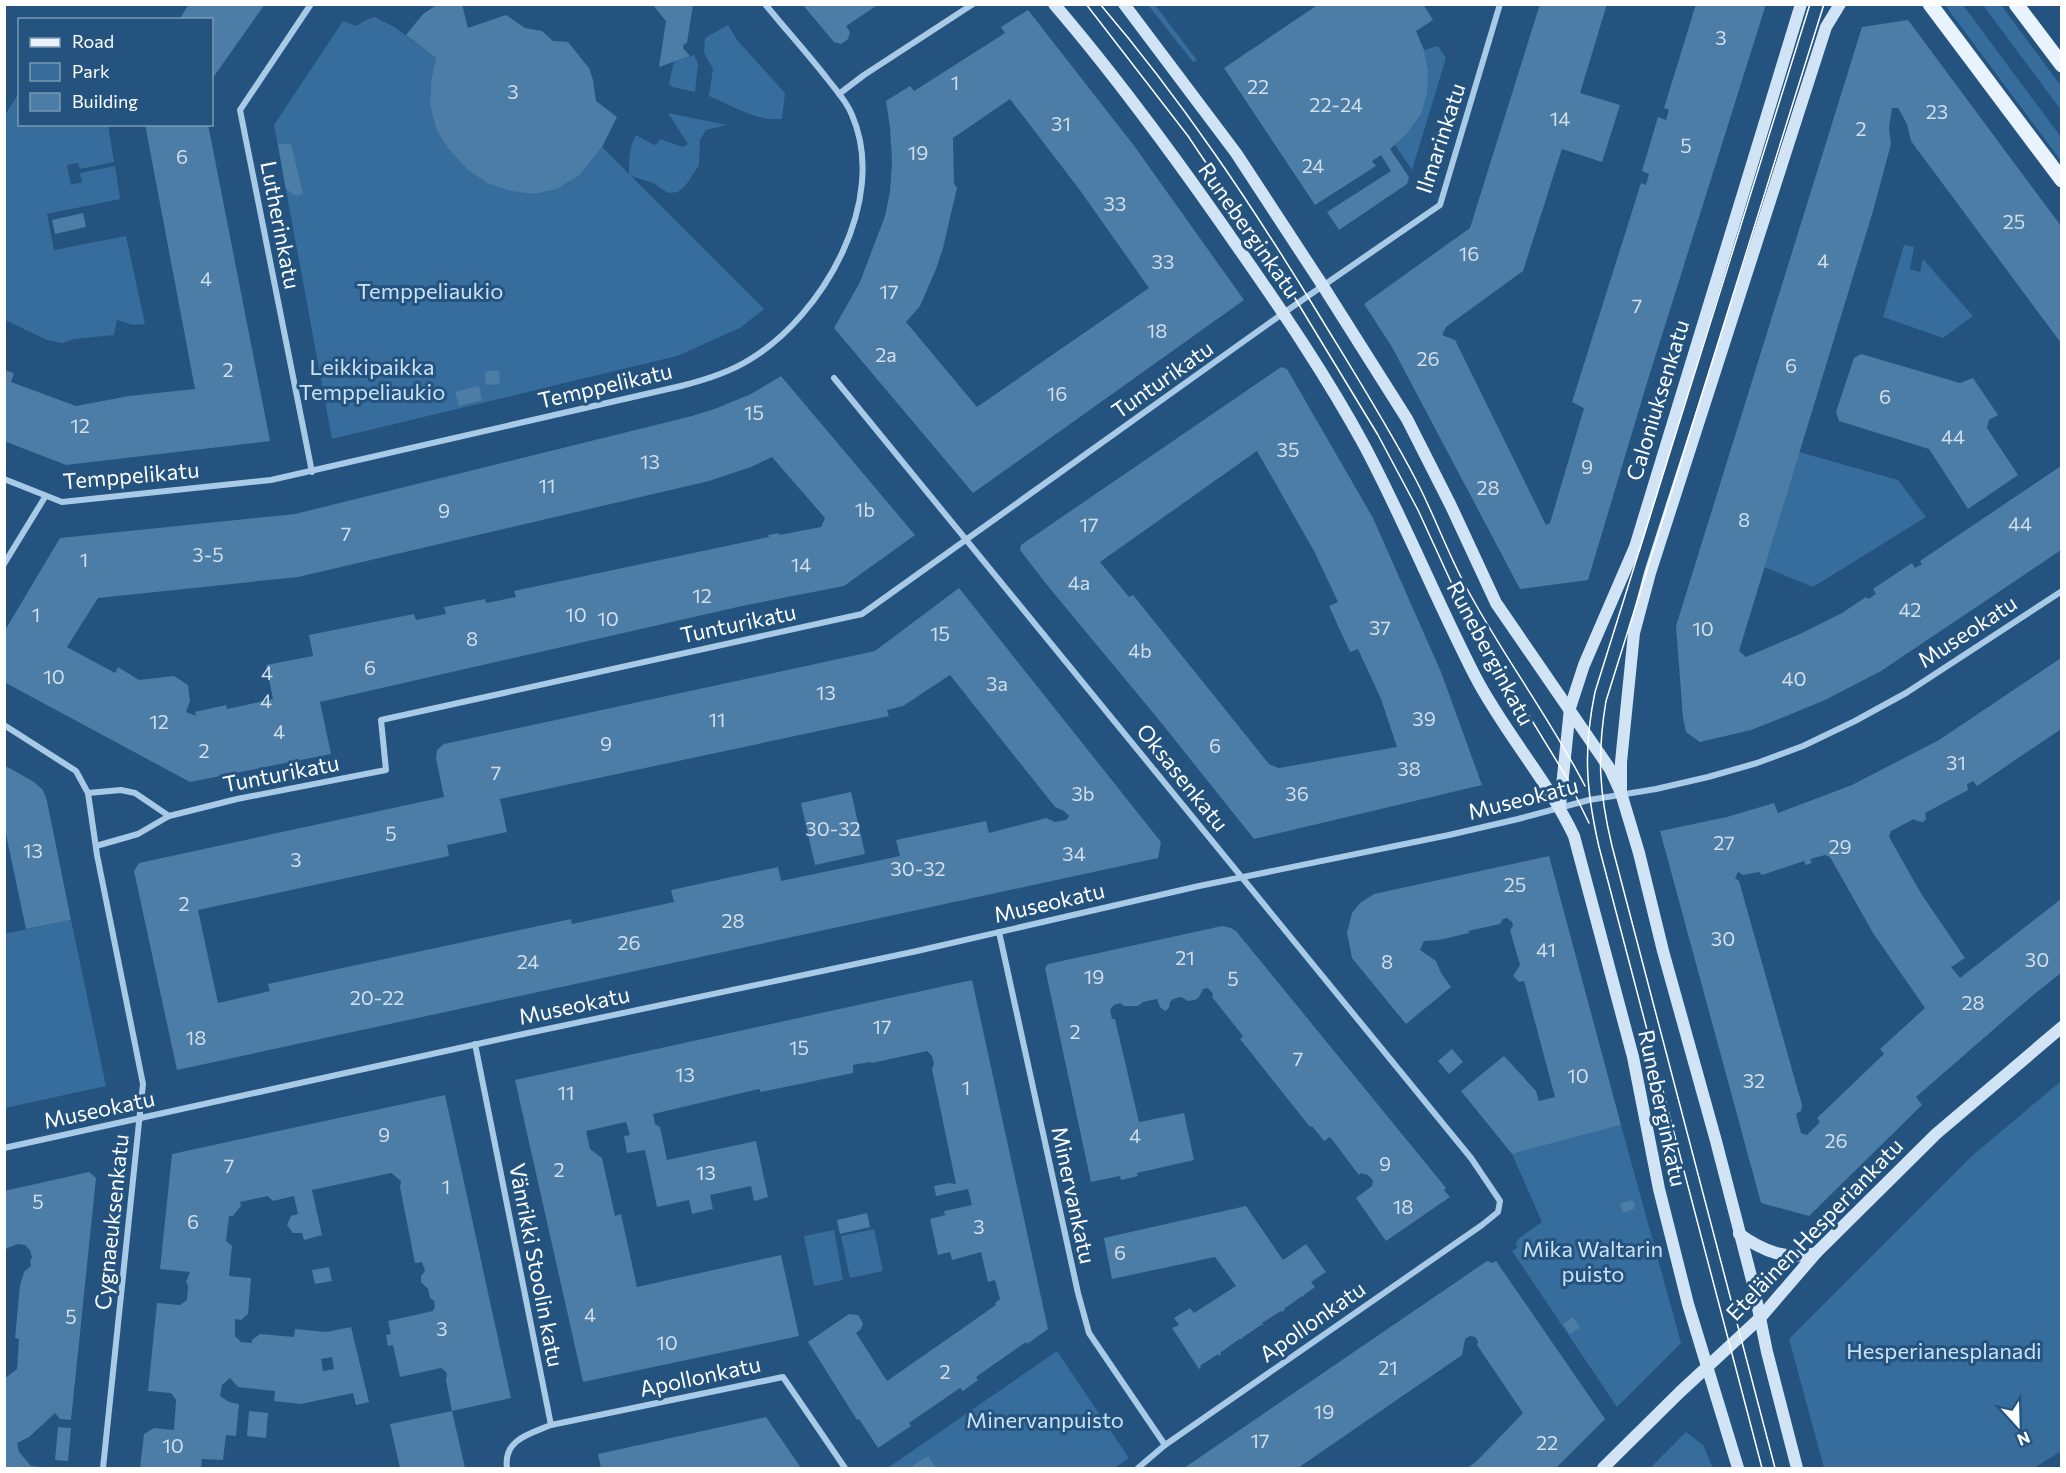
<svg xmlns="http://www.w3.org/2000/svg" width="2066" height="1473" viewBox="0 0 2066 1473" font-family="Commissioner,sans-serif">
	<style>
		.green { fill: #366d9c }
		.building { fill: #4b7da7; fill-rule: evenodd }
		.lines { fill: none; stroke-linecap: round; stroke-linejoin: round }
		.street { stroke: #a8cae6; stroke-width: 6 }
		.secondary { stroke: #d1e4f5; stroke-width: 12 }
		.primary { stroke: #e9f3fd; stroke-width: 15 }
		.tram { stroke: #fff; stroke-width: 1.5 }
		.labels { text-anchor: middle; dominant-baseline: central; stroke-width: 6; stroke-linejoin: round; paint-order: stroke }
		.number-label { font-size: 20px; fill: #d2dee9 }
		.street-label { font-size: 22px; fill: #fff; stroke: #23537e }
		.park-label { font-size: 22px; fill: #cbe2f5; stroke: #23537e }
	</style>
	<rect width="100%" height="100%" fill="#23537e"/>
	<g class="green">
		<path d="M1148,5H1155L1197,60L1193,62Z"/>
		<path d="M1945,5H1963L2061,137V161Z"/>
		<path d="M1983,5H2001L2061,86V110Z"/>
		<path d="M375,17L396,28L436,58L431,80L430,104L450,151L468,170L487,183L535,194L557,189L580,175L602,147L629,174C629,159 629,148 636,135L654,145L658,143L660,139L683,147L688,144L668,113L727,125L706,130L700,140L699,165L686,185L678,192L668,193L653,183L631,176L764,309L740,328L677,356L332,439L274,125L343,21L356,26L366,20Z"/>
		<path d="M728,25L737,40L785,93L782,119C757,122 731,105 709,96L713,69L704,53L705,38Z"/>
		<path d="M1438,46L1446,58L1412,170L1395,145L1407,134L1421,114L1424,50Z"/>
		<path d="M694,55L698,64L695,92L672,87L669,83L674,62Z"/>
		<path d="M19,93L20,124L108,125L114,162L80,169L78,163L67,165L71,185L82,182L80,173L115,166L120,199L47,214L54,250L126,236L145,324L133,325L117,320L114,335L74,339L62,343L47,340L5,320V115Z"/>
		<path d="M1904,245L1914,247L1910,269L1920,272L1923,259L1973,316L1943,338L1883,317Z"/>
		<path d="M1799,452L1898,480L1926,517L1813,587L1764,567Z"/>
		<path d="M71,920L106,1086L5,1108L4,934Z"/>
		<path d="M2061,1081V1451L2034,1468H1824L1789,1339L1973,1155Z"/>
		<path d="M1621,1125L1681,1343L1617,1407L1512,1251L1517,1248L1516,1243L1519,1238L1542,1222L1512,1154Z"/>
		<path d="M874,1229L883,1271L850,1278L841,1236Z"/>
		<path d="M834,1230L843,1280L814,1286L804,1236Z"/>
		<path d="M1057,1351L1129,1458L1114,1468H890L889,1467Z"/>
		<path d="M1686,1432L1703,1445L1713,1468H1650Z"/>
	</g>
	<g class="building">
		<path d="M189,4H265L212,79V20H179Z"/>
		<path d="M438,4H462L468,28L506,15L525,28L542,31L553,41L568,42L589,68L593,80L596,101L617,117L602,147L580,175L557,189L535,194L511,191L487,183L468,170L450,151L437,131L430,104L431,80L436,58L406,35L423,14Z"/>
		<path d="M652,4H693L687,43L684,44L683,48L690,56L659,67L666,21Z"/>
		<path d="M802,4H879L846,26L850,32L848,39L841,44L834,42Z"/>
		<path d="M1319,4H1423L1433,20L1416,31L1424,50L1428,72L1427,94L1421,114L1407,134L1390,149L1409,177L1407,184L1339,230L1327,212L1391,171L1381,155L1372,161L1376,166L1315,205L1224,68Z"/>
		<path d="M1540,4H1607L1580,93L1620,105L1602,162L1562,149L1523,271L1446,327L1442,335L1455,340L1546,525L1550,523L1584,408L1572,402L1641,183L1646,185L1649,174L1642,171L1658,117L1666,120L1669,110L1664,108L1696,4H1766L1646,386L1588,580L1520,589L1392,347L1364,304L1470,228Z"/>
		<path d="M1028,10L1135,147L1244,300L973,493L834,328L860,282L885,216L890,192L892,161L890,127L886,101L910,86L914,91L1005,33L1001,27ZM1010,99L1079,189L1149,288L977,407L906,322L920,306L936,269L943,248L957,188L954,184L953,138Z"/>
		<path d="M1908,20L2061,226V343L1911,141L1907,124L1898,108H1892L1889,128L1891,144L1873,211L1739,651L1746,657L1800,634L1842,613L1866,597L1868,599L1876,594L1873,589L1912,563L1915,568L1922,564L1920,561L2061,466V550L1881,671L1825,700L1784,717L1751,730L1700,742L1686,732L1683,718L1676,626L1862,27Z"/>
		<path d="M145,124H208L270,441L66,465L4,441V370L14,373L11,382L76,406L129,396L195,389Z"/>
		<path d="M278,144H291L303,194L296,196L286,189Z"/>
		<path d="M83,213L86,227L55,234L52,220Z"/>
		<path d="M373,284L375,298L362,300L360,286Z"/>
		<path d="M1861,354L1960,383L1973,378L1998,415L1989,420L1987,428L2018,475L1968,509L1929,449L1839,421L1836,412L1854,358Z"/>
		<path d="M1281,367L1287,369L1373,518L1441,672L1482,785L1254,839L1159,720L1047,585L1020,550L1021,545ZM1257,451L1314,551L1338,602L1329,606L1350,652L1358,649L1381,699L1397,747L1279,768L1269,764L1133,595L1129,597L1100,562Z"/>
		<path d="M499,370L500,384L486,385L485,372Z"/>
		<path d="M781,376L915,535L844,586L742,606L320,702L331,754L190,782L4,682V632L60,538L295,514L692,416L717,408L751,394ZM772,457L825,518L821,527L779,535V533L768,535L769,537L514,591L516,597L486,603L485,599L444,607L446,614L416,620L414,614L309,635L313,656L266,665L273,699L227,709L226,705L195,712L196,716L186,712L190,701L188,685L174,676L139,680L118,667L115,673L67,647L98,598L298,577L709,481L751,467Z"/>
		<path d="M479,386L482,400L459,406L455,392Z"/>
		<path d="M959,588L1161,842L1158,858L177,1070L134,871L139,863L444,797L436,758L437,750L444,744L875,651ZM950,675L1055,807L1064,811L1069,816L1066,820L1055,822L1046,818L989,833L986,821L896,840L900,856L781,881L778,867L671,890L674,902L572,924L571,919L268,984L270,991L218,1003L198,910L449,856L447,845L507,832L500,799L889,716L887,710L903,706Z"/>
		<path d="M2061,658V729L1977,786L1973,781L1967,784L1968,790L1925,813L1926,819L1923,822L1917,821L1914,819L1891,831L1889,837L1922,895L1965,958L1951,967L1960,978L2061,899V973L2032,996L1916,1097L1922,1105L1809,1216L1761,1203L1660,831L1727,817L1774,803L1778,813L1852,785L1939,740ZM1825,855L1830,857L1873,933L1925,1008L1880,1049L1884,1054L1817,1118L1820,1122L1807,1135L1801,1133L1796,1114L1801,1111L1802,1105L1739,881L1735,878L1738,872L1743,875L1759,872L1762,875L1804,861L1806,865L1812,863L1810,859Z"/>
		<path d="M4,765L34,782L43,790L47,801L71,920L26,929L4,825Z"/>
		<path d="M851,792L865,854L815,865L801,803Z"/>
		<path d="M1549,856L1621,1125L1512,1154L1461,1091L1504,1056L1536,1091L1539,1101L1555,1097L1524,981L1519,982L1513,976L1520,965L1510,930L1513,926L1512,922L1507,918L1503,919L1500,924L1468,931L1469,933L1439,940L1424,941L1420,950L1436,961L1441,973L1451,987L1406,1024L1352,958L1347,933L1352,913L1360,903L1374,894Z"/>
		<path d="M1222,926L1231,928L1236,931L1446,1188L1444,1190L1450,1197L1386,1241L1356,1198L1372,1186L1373,1181L1368,1175L1361,1173L1359,1175L1330,1137L1324,1141L1312,1126L1310,1127L1240,1039L1243,1036L1212,997L1213,994L1208,988L1203,989L1199,997L1195,1000L1188,1001L1181,997L1173,999L1170,1002L1169,1008L1165,1011L1160,1007L1157,999L1143,1002L1138,1006H1124L1120,1003L1114,1005L1110,1010L1112,1019H1115L1139,1122L1184,1113L1194,1160L1137,1173L1138,1176L1121,1180L1120,1176L1091,1182L1045,968L1048,964Z"/>
		<path d="M972,980L1048,1329L1027,1344L1026,1342L976,1377L978,1380L963,1391L960,1388L909,1423L911,1426L878,1448L859,1419L857,1420L808,1342L849,1314L858,1315L863,1323L861,1329L856,1333L887,1381L996,1305L995,1303L1000,1299L995,1280L988,1282L981,1252L952,1260L950,1252L938,1255L930,1219L945,1215L944,1211L972,1205L968,1189L936,1196L934,1186L949,1183L956,1184L932,1069L934,1064L932,1056L927,1051L872,1063L870,1062L853,1065V1073L761,1092L759,1089L653,1114L655,1124L660,1127L667,1160L756,1141L768,1197L754,1201L751,1186L710,1195L713,1209L692,1214L689,1200L657,1207L645,1150L627,1153L624,1136L630,1135L626,1122L586,1131L590,1149L602,1158L615,1216L621,1214L637,1287L781,1255L799,1336L583,1382L515,1080Z"/>
		<path d="M1452,1049L1463,1062L1449,1074L1438,1061Z"/>
		<path d="M445,1095L511,1398L452,1411L446,1380L447,1373L441,1368L400,1377L393,1345L388,1346L386,1335L391,1334L388,1321L433,1311L435,1307L434,1301L430,1298L428,1289L421,1282V1276L425,1271L422,1262L415,1263L400,1187L401,1181L391,1173L312,1190L322,1235L304,1240L302,1233H293L287,1225L291,1216L298,1214L294,1196L273,1201L268,1196L240,1202L241,1206L233,1216H229L226,1241L232,1246L229,1276L251,1278L248,1314L241,1320L235,1319V1336L241,1342L252,1343V1340L260,1334L294,1337L295,1329L326,1332L351,1327L369,1402L356,1405L353,1393L301,1404L274,1401L275,1391L238,1387L230,1378L222,1385L220,1396L229,1402L239,1404L236,1436L226,1435L223,1460L202,1459L201,1468H140L144,1434L154,1428L174,1430L176,1400L171,1393L148,1391L157,1303L180,1305L187,1300L188,1286L186,1282L190,1272L160,1269L172,1154ZM332,1357L334,1369L323,1371L321,1359Z"/>
		<path d="M89,1172L96,1178L71,1420L60,1419L55,1413L29,1437L17,1443L19,1452L31,1466L40,1467V1468H4V1379L17,1369L19,1339L15,1338L20,1285L24,1272L31,1266L30,1261L32,1257L30,1250L25,1245L18,1244L7,1248L4,1254V1191Z"/>
		<path d="M1632,1200L1635,1204L1634,1209L1623,1213L1620,1204Z"/>
		<path d="M1246,1206L1283,1260L1306,1244L1326,1272L1311,1282L1315,1287L1304,1295L1305,1297L1302,1296L1284,1309L1285,1310L1282,1312L1281,1311L1262,1323L1264,1325H1261L1242,1338L1243,1339H1239L1220,1353L1221,1355L1219,1356L1218,1354L1200,1366L1201,1368L1199,1369L1172,1328L1179,1325L1174,1318L1190,1308L1194,1313L1236,1286L1215,1257L1112,1279L1104,1238Z"/>
		<path d="M867,1213L870,1227L840,1234L837,1220Z"/>
		<path d="M1487,1261L1492,1263L1496,1261L1605,1419L1556,1468H1467L1476,1462L1523,1413L1477,1345L1478,1341L1475,1337L1470,1336L1465,1339L1462,1355L1298,1468H1184Z"/>
		<path d="M329,1267L332,1281L315,1284L312,1270Z"/>
		<path d="M1573,1317L1580,1328L1570,1334L1563,1324Z"/>
		<path d="M249,1411L268,1413L266,1438L247,1436Z"/>
		<path d="M452,1411L465,1468H400L390,1424Z"/>
		<path d="M766,1417L801,1468H601L598,1454Z"/>
		<path d="M58,1427L71,1428L68,1461L55,1460Z"/>
		<path d="M928,1456L936,1468H909Z"/>
	</g>
	<g class="lines">
		<g class="street">
			<path d="M311,4L240,110L312,472"/>
			<path d="M839,94L864,75L973,4"/>
			<path d="M834,378L1471,1158L1500,1201L1498,1212L1482,1225L1165,1445L1138,1468"/>
			<path d="M4,479L62,502L271,480L681,386C705,380 728,373 749,360C823,316 889,200 852,115C847,102 837,91 829,81C809,55 786,30 765,4"/>
			<path d="M4,564L45,497"/>
			<path d="M4,725L76,771L88,793L97,855L143,1084L103,1468"/>
			<path d="M88,793L121,790L135,793L169,816"/>
			<path d="M96,846L138,834L169,816L237,799L386,770L381,720L862,614L1282,314L1440,205L1500,4"/>
			<path d="M999,932L1078,1293L1089,1333L1165,1445"/>
			<path d="M475,1044L551,1425C529,1434 503,1440 507,1468"/>
			<path d="M4,1148L514,1036L917,951L1199,886L1449,835L1518,819L1589,800L1656,789L1708,777L1757,763L1803,746L1855,721L1906,693L2062,591"/>
			<path d="M551,1425L783,1377L845,1468"/>
		</g>
		<g class="secondary">
			<path d="M1054,4C1121,82 1181,165 1239,249C1283,312 1327,377 1364,445C1404,520 1436,600 1475,676C1504,732 1547,779 1574,836L1633,1057L1659,1189L1688,1304L1738,1468"/>
			<path d="M1124,4L1236,153L1323,286L1407,419L1451,506L1496,603L1610,769L1621,793L1639,853L1663,951L1716,1141L1753,1284L1767,1352L1797,1468"/>
			<path d="M1621,789V762L1634,633L1650,573L1826,27L1840,4"/>
			<path d="M1560,806L1570,708L1584,665L1635,547L1801,4"/>
			<path d="M1739,1234C1763,1251 1787,1261 1816,1253"/>
			<path d="M1603,1468L1680,1392L1760,1318L1816,1253L1936,1134L2062,1027"/>
		</g>
		<g class="primary">
			<path d="M1930,4L2062,180"/>
			<path d="M2016,4L2062,65"/>
		</g>
		<g class="tram">
			<path d="M1086,4L1188,136L1279,272L1378,435L1418,510L1462,606L1567,778L1589,823"/>
			<path d="M1100,4C1182,100 1251,204 1316,310C1350,366 1385,421 1415,478C1433,512 1446,549 1464,583C1500,652 1549,716 1585,786"/>
			<path d="M1762,1468L1599,847C1586,790 1583,750 1595,692L1810,4"/>
			<path d="M1775,1468L1612,846C1599,792 1597,755 1606,701L1824,4"/>
		</g>
	</g>
	<g class="labels">
		<g class="number-label">
			<text x="1721" y="37">3</text>
			<text x="955" y="82">1</text>
			<text x="1258" y="86">22</text>
			<text x="513" y="91">3</text>
			<text x="1336" y="104">22-24</text>
			<text x="1937" y="111">23</text>
			<text x="1560" y="118">14</text>
			<text x="1061" y="123">31</text>
			<text x="1861" y="128">2</text>
			<text x="1686" y="145">5</text>
			<text x="918" y="152">19</text>
			<text x="182" y="156">6</text>
			<text x="1313" y="165">24</text>
			<text x="1115" y="203">33</text>
			<text x="2014" y="221">25</text>
			<text x="1469" y="253">16</text>
			<text x="1823" y="260">4</text>
			<text x="1163" y="261">33</text>
			<text x="206" y="278">4</text>
			<text x="889" y="291">17</text>
			<text x="1637" y="305">7</text>
			<text x="1157" y="330">18</text>
			<text x="886" y="354">2a</text>
			<text x="1428" y="358">26</text>
			<text x="1791" y="365">6</text>
			<text x="228" y="369">2</text>
			<text x="1057" y="393">16</text>
			<text x="1885" y="396">6</text>
			<text x="754" y="412">15</text>
			<text x="80" y="425">12</text>
			<text x="1953" y="436">44</text>
			<text x="1288" y="449">35</text>
			<text x="650" y="461">13</text>
			<text x="1587" y="466">9</text>
			<text x="547" y="485">11</text>
			<text x="1488" y="487">28</text>
			<text x="865" y="509">1b</text>
			<text x="444" y="510">9</text>
			<text x="1744" y="519">8</text>
			<text x="2020" y="523">44</text>
			<text x="1089" y="524">17</text>
			<text x="346" y="533">7</text>
			<text x="208" y="554">3-5</text>
			<text x="84" y="559">1</text>
			<text x="801" y="564">14</text>
			<text x="1079" y="582">4a</text>
			<text x="702" y="595">12</text>
			<text x="1910" y="609">42</text>
			<text x="36" y="614">1</text>
			<text x="576" y="614">10</text>
			<text x="608" y="618">10</text>
			<text x="1380" y="627">37</text>
			<text x="1703" y="628">10</text>
			<text x="940" y="633">15</text>
			<text x="472" y="638">8</text>
			<text x="1140" y="650">4b</text>
			<text x="370" y="667">6</text>
			<text x="267" y="672">4</text>
			<text x="54" y="676">10</text>
			<text x="1794" y="678">40</text>
			<text x="997" y="683">3a</text>
			<text x="826" y="692">13</text>
			<text x="266" y="700">4</text>
			<text x="1424" y="718">39</text>
			<text x="717" y="719">11</text>
			<text x="159" y="721">12</text>
			<text x="279" y="731">4</text>
			<text x="606" y="743">9</text>
			<text x="1215" y="745">6</text>
			<text x="204" y="750">2</text>
			<text x="1956" y="762">31</text>
			<text x="1409" y="768">38</text>
			<text x="496" y="772">7</text>
			<text x="1083" y="793">3b</text>
			<text x="1297" y="793">36</text>
			<text x="833" y="828">30-32</text>
			<text x="391" y="833">5</text>
			<text x="1724" y="842">27</text>
			<text x="1840" y="846">29</text>
			<text x="33" y="850">13</text>
			<text x="1074" y="853">34</text>
			<text x="296" y="859">3</text>
			<text x="918" y="868">30-32</text>
			<text x="1515" y="884">25</text>
			<text x="184" y="903">2</text>
			<text x="733" y="920">28</text>
			<text x="1723" y="938">30</text>
			<text x="629" y="942">26</text>
			<text x="1546" y="949">41</text>
			<text x="1185" y="957">21</text>
			<text x="2037" y="959">30</text>
			<text x="528" y="961">24</text>
			<text x="1387" y="961">8</text>
			<text x="1094" y="976">19</text>
			<text x="1233" y="978">5</text>
			<text x="377" y="997">20-22</text>
			<text x="1973" y="1002">28</text>
			<text x="882" y="1026">17</text>
			<text x="1075" y="1031">2</text>
			<text x="196" y="1037">18</text>
			<text x="799" y="1047">15</text>
			<text x="1298" y="1058">7</text>
			<text x="685" y="1074">13</text>
			<text x="1578" y="1075">10</text>
			<text x="1754" y="1080">32</text>
			<text x="966" y="1087">1</text>
			<text x="566" y="1092">11</text>
			<text x="384" y="1134">9</text>
			<text x="1135" y="1135">4</text>
			<text x="1836" y="1140">26</text>
			<text x="1385" y="1163">9</text>
			<text x="229" y="1165">7</text>
			<text x="559" y="1169">2</text>
			<text x="706" y="1172">13</text>
			<text x="446" y="1186">1</text>
			<text x="38" y="1201">5</text>
			<text x="1403" y="1206">18</text>
			<text x="193" y="1221">6</text>
			<text x="979" y="1226">3</text>
			<text x="1120" y="1252">6</text>
			<text x="590" y="1314">4</text>
			<text x="71" y="1316">5</text>
			<text x="442" y="1328">3</text>
			<text x="667" y="1342">10</text>
			<text x="1388" y="1367">21</text>
			<text x="945" y="1371">2</text>
			<text x="1324" y="1411">19</text>
			<text x="1260" y="1440">17</text>
			<text x="1547" y="1442">22</text>
			<text x="173" y="1445">10</text>
		</g>
		<g class="street-label">
			<text transform="translate(1440 138) rotate(-72)">Ilmarinkatu</text>
			<text transform="translate(281 225) rotate(79)">Lutherinkatu</text>
			<text transform="translate(1250 230) rotate(55)">Runeberginkatu</text>
			<text transform="translate(1162 379) rotate(-35)">Tunturikatu</text>
			<text transform="translate(605 385) rotate(-13)">Temppelikatu</text>
			<text transform="translate(1657 400) rotate(-73)">Caloniuksenkatu</text>
			<text transform="translate(131 475) rotate(-5)">Temppelikatu</text>
			<text transform="translate(738 623) rotate(-12)">Tunturikatu</text>
			<text transform="translate(1967 631) rotate(-33)">Museokatu</text>
			<text transform="translate(1491 653) rotate(62)">Runeberginkatu</text>
			<text transform="translate(281 773) rotate(-11)">Tunturikatu</text>
			<text transform="translate(1183 777) rotate(51)">Oksasenkatu</text>
			<text transform="translate(1523 798) rotate(-14)">Museokatu</text>
			<text transform="translate(1049 902) rotate(-13)">Museokatu</text>
			<text transform="translate(574 1005) rotate(-12)">Museokatu</text>
			<text transform="translate(1663 1108) rotate(78)">Runeberginkatu</text>
			<text transform="translate(99 1109) rotate(-12)">Museokatu</text>
			<text transform="translate(1074 1195) rotate(78)">Minervankatu</text>
			<text transform="translate(111 1222) rotate(-84)">Cygnaeuksenkatu</text>
			<text transform="translate(1814 1229) rotate(-46)">Eteläinen Hesperiankatu</text>
			<text transform="translate(537 1265) rotate(79)">Vänrikki Stoolin katu</text>
			<text transform="translate(1312 1321) rotate(-35)">Apollonkatu</text>
			<text transform="translate(700 1376) rotate(-12)">Apollonkatu</text>
		</g>
		<g class="park-label">
			<text x="430" y="290">Temppeliaukio</text>
			<text x="372" y="366">Leikkipaikka<tspan x="372" dy="25">Temppeliaukio</tspan></text>
			<text x="1593" y="1248">Mika Waltarin<tspan x="1593" dy="25">puisto</tspan></text>
			<text x="1944" y="1350">Hesperianesplanadi</text>
			<text x="1045" y="1419">Minervanpuisto</text>
		</g>
	</g>
	<rect width="2066" height="1473" fill="none" stroke="#ffffff" stroke-width="12"/>
	<rect x="18" y="18" width="195" height="108" fill="#23537e" stroke="#7b98b2" stroke-width="1.5"/>
	<rect x="30" y="38" width="30" height="9" fill="#e9f3fd" stroke="#7b98b2" stroke-width="1.5"/>
	<text x="72" y="48" font-size="18" fill="#ffffff">Road</text>
	<rect x="30" y="63" width="30" height="18" fill="#366d9c" stroke="#7b98b2" stroke-width="1.5"/>
	<text x="72" y="78" font-size="18" fill="#ffffff">Park</text>
	<rect x="30" y="93" width="30" height="18" fill="#4b7da7" stroke="#7b98b2" stroke-width="1.5"/>
	<text x="72" y="108" font-size="18" fill="#ffffff">Building</text>
	<g transform="translate(2018 1425) rotate(158)" stroke="#23537e" stroke-width="4.5" paint-order="stroke">
	<path d="M0-4.5L10 22L0 15L-10 22Z" fill="#ffffff"/>
	<text y="-9" font-size="16" font-weight="bold" text-anchor="middle" fill="#ffffff">N</text>
	</g>
</svg>
